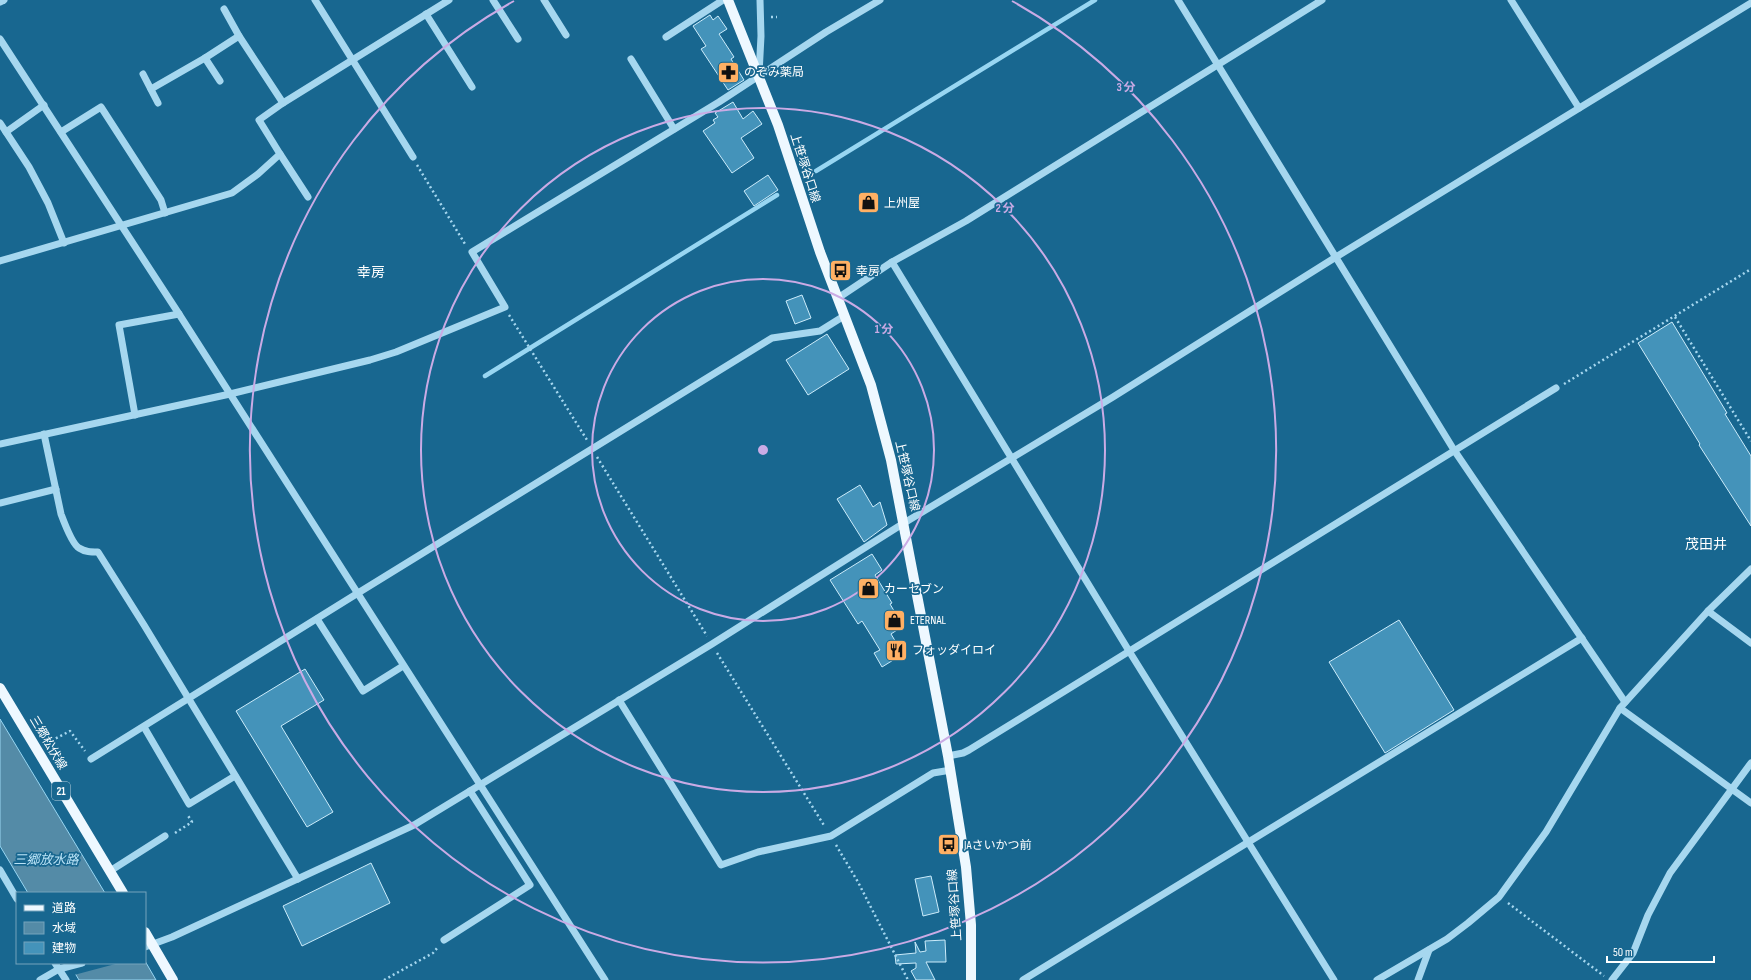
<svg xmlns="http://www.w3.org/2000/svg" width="1751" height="980" viewBox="0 0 1751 980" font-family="'Sofia Sans Condensed','Noto Sans JP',sans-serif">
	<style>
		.water { fill: #548ba7; stroke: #98d6f2 }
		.pier { fill: #186790 }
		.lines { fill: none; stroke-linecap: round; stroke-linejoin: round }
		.stream { stroke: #98d6f2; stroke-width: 4.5 }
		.building { fill: #4493ba; stroke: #ccecfb }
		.path { stroke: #a6d7ef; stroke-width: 2.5; stroke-dasharray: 2 3; stroke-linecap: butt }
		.minor { stroke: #a6d7ef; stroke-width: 7 }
		.major { stroke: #eef8ff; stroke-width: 10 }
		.ring { fill: none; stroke: #caabe5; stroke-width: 2 }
		.labels { text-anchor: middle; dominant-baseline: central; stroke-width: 3.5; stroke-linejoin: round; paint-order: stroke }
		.shield { fill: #186790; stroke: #bad1de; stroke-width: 1 }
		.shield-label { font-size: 11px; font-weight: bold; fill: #fff }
		.poi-label { font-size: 12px; fill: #fff; stroke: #186790; text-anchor: start }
		.street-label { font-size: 12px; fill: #fff; stroke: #186790 }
		.water-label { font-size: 13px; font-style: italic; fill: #bae3f7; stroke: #186790 }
		.quarter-label { font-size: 14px; fill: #fff; stroke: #186790 }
		.centre { fill: #caabe5; stroke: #186790; stroke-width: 2 }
		.ring-label { font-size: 12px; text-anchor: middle; font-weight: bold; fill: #caabe5; stroke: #186790; stroke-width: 3.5; stroke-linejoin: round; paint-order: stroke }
	</style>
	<rect width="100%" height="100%" fill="#186790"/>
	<g class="water">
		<path d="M0,719L105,893H28L0,846Z"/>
		<path d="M145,961L156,980H79L69,963H145Z"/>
	</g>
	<path class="pier" d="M67,963H119L74,975Z"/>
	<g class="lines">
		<g class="stream">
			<path d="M816,171L1095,0"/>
			<path d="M485,376L777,195"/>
		</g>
	</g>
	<g class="building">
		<path d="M710,15L713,20L718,16L727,29L719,34L734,57L731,59L744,80L728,90L701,49L706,46L693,26Z"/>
		<path d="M733,102L743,119L753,111L762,124L741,138L754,158L732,173L703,131L715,123L713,120L718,117L715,113Z"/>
		<path d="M768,175L778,190L754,206L744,191Z"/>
		<path d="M802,295L811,318L795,324L786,301Z"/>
		<path d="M1672,322L1727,413L1725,414L1751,456V526L1699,445L1700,444L1638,343Z"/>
		<path d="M827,334L849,369L808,395L786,360Z"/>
		<path d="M860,485L873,507L880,502L887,525L864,542L837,499Z"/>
		<path d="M872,554L882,570L875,575L892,603L890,604L903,626L891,634L903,654L882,667L874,653L880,650L862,621L858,624L830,580Z"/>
		<path d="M1399,620L1454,710L1385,753L1329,662Z"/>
		<path d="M305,669L324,700L281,726L333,812L307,827L236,711Z"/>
		<path d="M371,863L390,903L302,946L283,906Z"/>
		<path d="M931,876L939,912L923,916L915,879Z"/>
		<path d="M945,940L946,962H926L935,980H916L911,971L916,968V963L896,964L895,955L916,953L915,942L920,952L926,951L925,941Z"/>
	</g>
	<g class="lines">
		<g class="path">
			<path d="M771,17H777"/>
			<path d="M417,165L465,244"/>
			<path d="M509,315L587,440"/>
			<path d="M1675,317L1751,441"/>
			<path d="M1564,384L1751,269"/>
			<path d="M597,457L707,636"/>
			<path d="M717,653L825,827"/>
			<path d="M47,743L70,731L85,751"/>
			<path d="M175,833L192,822L187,814"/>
			<path d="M836,845L858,882L908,980"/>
			<path d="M1508,903L1604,976"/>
			<path d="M384,980L433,953L438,947"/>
		</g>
		<g class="minor">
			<path d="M315,0L413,157"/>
			<path d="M493,0L518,39"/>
			<path d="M544,0L566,35"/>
			<path d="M1178,0L1454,450L1625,702"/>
			<path d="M1511,0L1579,108"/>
			<path d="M0,2L4,0"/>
			<path d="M224,9L239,36L283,103"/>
			<path d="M426,14L472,87"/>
			<path d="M666,37L723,0"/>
			<path d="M0,39L179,314L605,980"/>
			<path d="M205,58L220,81"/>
			<path d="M631,59L674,129"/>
			<path d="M143,74L158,103"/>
			<path d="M759,74L761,36L760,0"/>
			<path d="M151,89L205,58L239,36"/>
			<path d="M0,123L29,167L48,203L64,243"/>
			<path d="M6,132L44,105"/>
			<path d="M61,132L101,107L161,200L165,213"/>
			<path d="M280,154L308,197"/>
			<path d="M0,261L232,193L258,174L280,154L259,120L283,103L449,0"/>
			<path d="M892,262L1129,651L1334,980"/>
			<path d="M838,298L892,262L966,221L1322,0"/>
			<path d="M135,415L119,325L179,314"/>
			<path d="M44,434L61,514C64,522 72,544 79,548C85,552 91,552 98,552L144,625L298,879"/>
			<path d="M0,444L230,394L370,360L396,352L505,307L472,252L719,102L826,32L880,0"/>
			<path d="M0,503L56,489"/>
			<path d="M1708,611L1751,643"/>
			<path d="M317,619L363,691L403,666"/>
			<path d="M619,700L721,865L758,852L831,836L933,773L951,770"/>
			<path d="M1620,708L1751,803"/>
			<path d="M144,727L189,804L235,776"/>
			<path d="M948,756L963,753L969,750L1556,388"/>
			<path d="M91,759L358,593L772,338L820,331L844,316"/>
			<path d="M0,870L17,899"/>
			<path d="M110,871L165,836"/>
			<path d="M444,940L530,885L470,791"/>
			<path d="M145,947L172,937L414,825L470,791L712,644L904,523L1113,397L1336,257L1751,3"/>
			<path d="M55,963L66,980"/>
			<path d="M40,980L59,969L82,963"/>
			<path d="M1023,980L1582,638"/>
			<path d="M1377,980L1447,939L1468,923L1499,897L1546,832L1620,708L1708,611L1751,569"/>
			<path d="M1418,980L1429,950"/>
			<path d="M1612,980L1633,953L1648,915L1670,873L1751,763"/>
		</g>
		<g class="major">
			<path d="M728,0L778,125L820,252L871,385L891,460L948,756L966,867L971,925V980"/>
			<path d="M0,688L123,893"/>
			<path d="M145,932L173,980"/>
		</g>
	</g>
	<g class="ring">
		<circle cx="763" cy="450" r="171"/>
		<circle cx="763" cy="450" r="342"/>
		<path d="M1012 1A513 513 0 1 1 514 1"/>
	</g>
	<defs>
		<symbol id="pharmacy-square" viewBox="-11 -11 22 22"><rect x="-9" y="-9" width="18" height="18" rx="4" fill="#ffb064" stroke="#186790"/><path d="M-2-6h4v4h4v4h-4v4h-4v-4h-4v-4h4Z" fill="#111"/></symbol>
		<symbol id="shop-square" viewBox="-11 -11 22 22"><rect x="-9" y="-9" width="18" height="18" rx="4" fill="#ffb064" stroke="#186790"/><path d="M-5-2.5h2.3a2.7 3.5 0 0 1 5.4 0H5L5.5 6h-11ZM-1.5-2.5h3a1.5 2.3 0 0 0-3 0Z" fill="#111"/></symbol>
		<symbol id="bus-square" viewBox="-11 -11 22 22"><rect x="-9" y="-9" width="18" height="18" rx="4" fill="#ffb064" stroke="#186790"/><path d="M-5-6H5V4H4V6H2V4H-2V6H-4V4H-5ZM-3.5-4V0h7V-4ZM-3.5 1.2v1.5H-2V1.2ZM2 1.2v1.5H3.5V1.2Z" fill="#111"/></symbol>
		<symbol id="restaurant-square" viewBox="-11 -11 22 22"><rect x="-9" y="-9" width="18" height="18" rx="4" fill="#ffb064" stroke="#186790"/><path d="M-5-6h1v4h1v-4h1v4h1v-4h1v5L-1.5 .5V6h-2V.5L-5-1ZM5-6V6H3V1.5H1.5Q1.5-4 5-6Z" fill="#111"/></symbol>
	</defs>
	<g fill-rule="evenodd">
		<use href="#pharmacy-square" x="716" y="60" width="25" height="25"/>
		<use href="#shop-square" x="856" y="190" width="25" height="25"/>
		<use href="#bus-square" x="828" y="258" width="25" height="25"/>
		<use href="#shop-square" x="856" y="576" width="25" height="25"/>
		<use href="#shop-square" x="882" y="608" width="25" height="25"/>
		<use href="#restaurant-square" x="884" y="638" width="25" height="25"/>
		<use href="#bus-square" x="936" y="832" width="25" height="25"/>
	</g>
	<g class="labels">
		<rect class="shield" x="52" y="782" width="18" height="18" rx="3"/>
		<g class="shield-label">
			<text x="61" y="791">21</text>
		</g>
		<g class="poi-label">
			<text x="744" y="72">のぞみ薬局</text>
			<text x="884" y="203">上州屋</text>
			<text x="856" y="271">幸房</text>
			<text x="884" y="589">カーセブン</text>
			<text x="910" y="620">ETERNAL</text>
			<text x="912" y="650">フォッダイロイ</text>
			<text x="964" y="845">JAさいかつ前</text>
		</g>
		<g class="street-label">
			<text transform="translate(805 168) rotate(72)">上笹塚谷口線</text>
			<text transform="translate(907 476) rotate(77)">上笹塚谷口線</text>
			<text transform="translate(48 743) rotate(59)">三郷松伏線</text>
			<text transform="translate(955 905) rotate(-94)">上笹塚谷口線</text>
		</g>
		<g class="water-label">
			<text x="46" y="860">三郷放水路</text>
		</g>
		<g class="quarter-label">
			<text x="371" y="272">幸房</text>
			<text x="1706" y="544">茂田井</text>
		</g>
	</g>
	<circle cx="763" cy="450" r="6" class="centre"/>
	<g class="ring-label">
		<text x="1126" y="91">3 分</text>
		<text x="1005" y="212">2 分</text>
		<text x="884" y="333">1 分</text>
	</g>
	<rect x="16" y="892" width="130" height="72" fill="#186790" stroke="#74a4bc"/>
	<rect x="24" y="905" width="20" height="6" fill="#eef8ff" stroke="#74a4bc"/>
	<text x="52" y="912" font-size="12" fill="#ffffff">道路</text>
	<rect x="24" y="922" width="20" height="12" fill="#548ba7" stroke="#74a4bc"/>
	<text x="52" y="932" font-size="12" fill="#ffffff">水域</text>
	<rect x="24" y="942" width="20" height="12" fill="#4493ba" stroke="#74a4bc"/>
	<text x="52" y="952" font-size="12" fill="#ffffff">建物</text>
	<path d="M1607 956v6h107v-6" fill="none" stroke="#ffffff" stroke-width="2"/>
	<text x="1613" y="956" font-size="12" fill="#ffffff" stroke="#186790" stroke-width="3" paint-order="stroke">50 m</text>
</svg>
